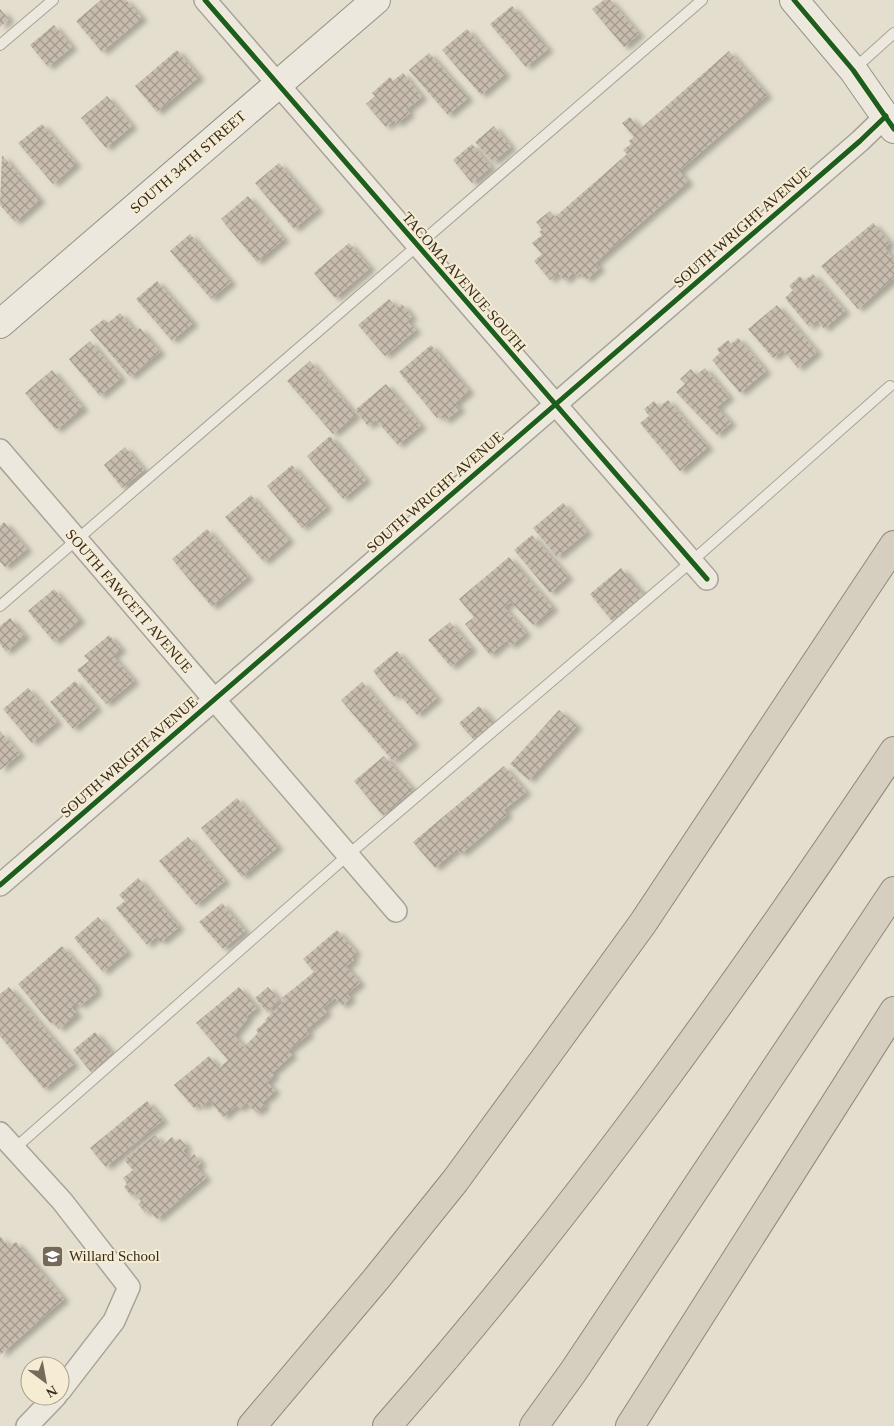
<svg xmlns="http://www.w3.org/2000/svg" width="894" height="1426" viewBox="0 0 894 1426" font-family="Georgia,serif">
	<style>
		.building { fill: url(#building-cross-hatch); filter: url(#shadow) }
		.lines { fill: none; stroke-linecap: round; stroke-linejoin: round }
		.lane-casing { stroke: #a8a396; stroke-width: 12 }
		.street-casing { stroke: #a8a396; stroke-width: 24 }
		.secondary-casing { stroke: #989286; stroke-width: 30 }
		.highway-casing { stroke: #8e887d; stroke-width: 30 }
		.lane { stroke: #ece8de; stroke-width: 10 }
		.street { stroke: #ece8de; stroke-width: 21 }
		.secondary { stroke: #ece8de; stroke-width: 28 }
		.highway { stroke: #d6cebe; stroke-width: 28 }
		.cycleway-casing { stroke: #f5ecd3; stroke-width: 8 }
		.cycleway { stroke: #1b5e20; stroke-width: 5 }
		.labels { text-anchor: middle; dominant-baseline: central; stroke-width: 4; stroke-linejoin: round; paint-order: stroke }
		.street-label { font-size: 15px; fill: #372b1e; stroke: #f5ecd3 }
		.poi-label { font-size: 15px; fill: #372b1e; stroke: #f5ecd3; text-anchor: start }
	</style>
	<defs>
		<pattern id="building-cross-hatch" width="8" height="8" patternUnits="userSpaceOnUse" patternTransform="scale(1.25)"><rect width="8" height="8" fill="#c7bcae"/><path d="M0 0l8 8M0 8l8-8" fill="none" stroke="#a2998d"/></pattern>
		<filter id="shadow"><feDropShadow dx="5.5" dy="3" stdDeviation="2.5" flood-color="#0004"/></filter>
	</defs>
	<rect width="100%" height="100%" fill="#e3decd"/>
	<g class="building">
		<path d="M101,0H126L142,18L102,52L76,21Z"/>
		<path d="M604,0H610L639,34L624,47L592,9Z"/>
		<path d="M512,6L548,49L526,67L490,24Z"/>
		<path d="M0,9L9,19L0,27Z"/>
		<path d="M54,25L72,47L48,67L30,45Z"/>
		<path d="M467,29L505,74L481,95L442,50Z"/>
		<path d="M177,50L199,77L157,112L135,86Z"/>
		<path d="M729,51L767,95L679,171L688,182L595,263L600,268L586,280L580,273L577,276L574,272L565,281L558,273L550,280L534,261L542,254L532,243L542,235L539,232L542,230L536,222L550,211L555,217L627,154L623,150L631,144L629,141L634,137L622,123L630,117L640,129Z"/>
		<path d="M429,53L468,98L448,115L409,70Z"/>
		<path d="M403,73L422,97L406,110L410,113L397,124L394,120L386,127L366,104L375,96L372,93L390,77L393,81Z"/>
		<path d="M107,96L132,126L106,148L81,118Z"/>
		<path d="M42,124L76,164L53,184L18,143Z"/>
		<path d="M494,126L511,147L493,162L475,142Z"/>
		<path d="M472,144L491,167L472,183L453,160Z"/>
		<path d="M2,155L40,200L15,222L0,205Z"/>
		<path d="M279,163L318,209L294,229L255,183Z"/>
		<path d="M248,196L284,239L257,262L221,219Z"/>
		<path d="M873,223L890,243L885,248L894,260V278L858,309L821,266Z"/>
		<path d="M190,234L231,282L211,299L170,251Z"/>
		<path d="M349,243L370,268L335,298L314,273Z"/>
		<path d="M813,274L845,311L824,329L817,320L809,327L785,298L793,290L789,286L800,276L804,281Z"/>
		<path d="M157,281L193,323L172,341L136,299Z"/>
		<path d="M389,299L397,308L402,304L412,317L407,321L416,330L385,356L358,325Z"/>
		<path d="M777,305L817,352L798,368L783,350L773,358L748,329Z"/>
		<path d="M120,313L136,332L140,328L160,352L130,377L90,330L104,319L108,323Z"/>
		<path d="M738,338L766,371L740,393L712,360L720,353L717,349L728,340L731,344Z"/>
		<path d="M90,341L121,378L100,396L69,359Z"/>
		<path d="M431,345L469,391L455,403L460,409L445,421L440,415L437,418L399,372Z"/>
		<path d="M310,361L356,415L333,434L287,381Z"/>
		<path d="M705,368L729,397L717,407L731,423L717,435L676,392L685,384L680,379L691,369L696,375Z"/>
		<path d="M52,370L83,408L56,430L25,393Z"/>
		<path d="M386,384L421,426L398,445L376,420L368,426L355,410Z"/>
		<path d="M668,400L708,447L680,471L640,423L649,416L644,409L654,401L659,407Z"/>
		<path d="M330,436L366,480L343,499L307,456Z"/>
		<path d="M125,447L144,470L122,488L104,465Z"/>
		<path d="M292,465L327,507L302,528L267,486Z"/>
		<path d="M251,495L289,540L264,562L225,517Z"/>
		<path d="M563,503L587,532L557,557L533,528Z"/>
		<path d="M4,522L27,549L5,567L0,562V526Z"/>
		<path d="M207,529L248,577L212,607L172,559Z"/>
		<path d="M532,535L568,577L550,593L514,550Z"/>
		<path d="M509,557L553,608L533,625L511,602L504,607L526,633L511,646L506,641L490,655L465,624L474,617L459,599Z"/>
		<path d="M621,568L644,595L612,621L590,594Z"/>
		<path d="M54,589L80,620L54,642L28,611Z"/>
		<path d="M10,618L25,636L6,652L0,644V626Z"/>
		<path d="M450,622L472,649L451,667L428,640Z"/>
		<path d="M109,635L121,649L113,656L134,681L106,704L77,670L89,661L84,656Z"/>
		<path d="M397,651L437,698L417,715L398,693L394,697L373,671Z"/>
		<path d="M75,681L97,708L73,729L50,702Z"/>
		<path d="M362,682L414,743L393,761L341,700Z"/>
		<path d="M28,688L57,722L32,743L3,709Z"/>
		<path d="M479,706L494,723L474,740L459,723Z"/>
		<path d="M559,710L577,726L529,780L510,764Z"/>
		<path d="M0,731L20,754L0,770Z"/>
		<path d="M384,756L413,790L383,816L354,781Z"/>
		<path d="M504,766L526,792L504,810L507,815L461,854L457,849L435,868L413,842Z"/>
		<path d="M237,798L278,847L242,877L201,828Z"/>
		<path d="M188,837L225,881L196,905L159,861Z"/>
		<path d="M138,878L179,927L161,942L156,937L147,945L116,908L125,901L119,895Z"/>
		<path d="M222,903L245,931L223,949L199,922Z"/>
		<path d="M98,917L127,952L103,972L74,938Z"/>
		<path d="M337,930L356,952L351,957L354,960L346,966L360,983L347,994L351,998L342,1006L335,998L323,1008L327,1012L306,1030L309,1034L288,1051L292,1055L272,1073L274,1076L267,1082L275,1091L262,1103L265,1106L256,1113L247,1103L239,1109L236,1106L223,1117L210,1101L202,1107L199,1103L194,1108L174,1085L209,1056L219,1068L228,1060L196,1023L239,987L257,1008L247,1016L248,1018L234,1035L244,1047L258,1033L256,1030L266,1021L265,1020L284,1001L282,998L314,972L303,959Z"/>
		<path d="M62,946L96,986L94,988L97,992L80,1006L76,1002L71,1007L77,1014L59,1029L53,1022L51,1024L18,984Z"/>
		<path d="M9,987L74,1064L44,1089L0,1036V994Z"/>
		<path d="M268,987L280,1001L267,1012L255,998Z"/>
		<path d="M95,1032L112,1053L91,1072L73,1050Z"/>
		<path d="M147,1101L163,1120L106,1167L90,1148Z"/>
		<path d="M155,1135L163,1145L172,1137L176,1142L180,1139L187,1147L183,1151L190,1158L194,1154L201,1163L197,1167L206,1178L157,1219L149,1210L145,1213L138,1204L141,1201L135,1193L132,1197L124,1187L127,1184L123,1178L133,1170L124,1160Z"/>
		<path d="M0,1236L9,1246L16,1242L64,1299L0,1355Z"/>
	</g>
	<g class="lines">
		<defs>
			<g id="lane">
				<path d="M0,45L53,0"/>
				<path d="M854,69L894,33"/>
				<path d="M0,606L702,0"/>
				<path d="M14,1149L348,855L691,562L890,386"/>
			</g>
			<g id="street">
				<path d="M205,0L707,579"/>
				<path d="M0,450L396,911"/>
				<path d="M0,885L860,141L886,116"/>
				<path d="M0,1133L62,1201L129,1287L114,1321L60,1391"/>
				<path d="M27,1426L56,1396"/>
			</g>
			<g id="secondary">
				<path d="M794,0L853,70L894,129"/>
				<path d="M0,324L376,0"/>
			</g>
			<g id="highway">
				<path d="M252,1426L377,1278L455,1181L545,1058L643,923L894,545"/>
				<path d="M387,1426C573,1215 737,985 894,751"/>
				<path d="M534,1426L573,1372L894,891"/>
				<path d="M630,1426L894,1011"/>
			</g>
		</defs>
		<use href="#lane" class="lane-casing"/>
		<use href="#street" class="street-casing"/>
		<use href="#secondary" class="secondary-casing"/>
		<use href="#highway" class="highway-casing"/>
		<use href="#lane" class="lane"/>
		<use href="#street" class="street"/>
		<use href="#secondary" class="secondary"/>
		<use href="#highway" class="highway"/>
		<defs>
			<g id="cycleway">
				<path d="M205,0L707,579"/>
				<path d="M794,0L853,70L894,129"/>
				<path d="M0,885L860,141L886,116"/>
			</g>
		</defs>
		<use href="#cycleway" class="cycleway-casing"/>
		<use href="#cycleway" class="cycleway"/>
	</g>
	<defs>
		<symbol id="school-square" viewBox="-11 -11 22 22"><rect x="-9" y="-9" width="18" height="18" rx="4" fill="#736a5b" stroke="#f5ecd3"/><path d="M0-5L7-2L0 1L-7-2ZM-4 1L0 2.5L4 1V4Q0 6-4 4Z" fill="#fff"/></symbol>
	</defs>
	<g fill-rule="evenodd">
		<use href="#school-square" x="40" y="1244" width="25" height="25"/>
	</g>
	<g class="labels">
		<g class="street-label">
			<text transform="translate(188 162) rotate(-41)">SOUTH 34TH STREET</text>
			<text transform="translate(742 227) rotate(-41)">SOUTH WRIGHT AVENUE</text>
			<text transform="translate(464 282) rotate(49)">TACOMA AVENUE SOUTH</text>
			<text transform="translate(435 492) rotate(-41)">SOUTH WRIGHT AVENUE</text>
			<text transform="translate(129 601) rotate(49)">SOUTH FAWCETT AVENUE</text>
			<text transform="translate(129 757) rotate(-41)">SOUTH WRIGHT AVENUE</text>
		</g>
		<g class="poi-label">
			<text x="69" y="1256">Willard School</text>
		</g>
	</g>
	<g transform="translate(45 1381) rotate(148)"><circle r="24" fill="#f5ecd3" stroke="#a99f8b"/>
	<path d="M0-4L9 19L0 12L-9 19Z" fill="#736a5b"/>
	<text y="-8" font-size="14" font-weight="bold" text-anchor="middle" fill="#372b1e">N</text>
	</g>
</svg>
